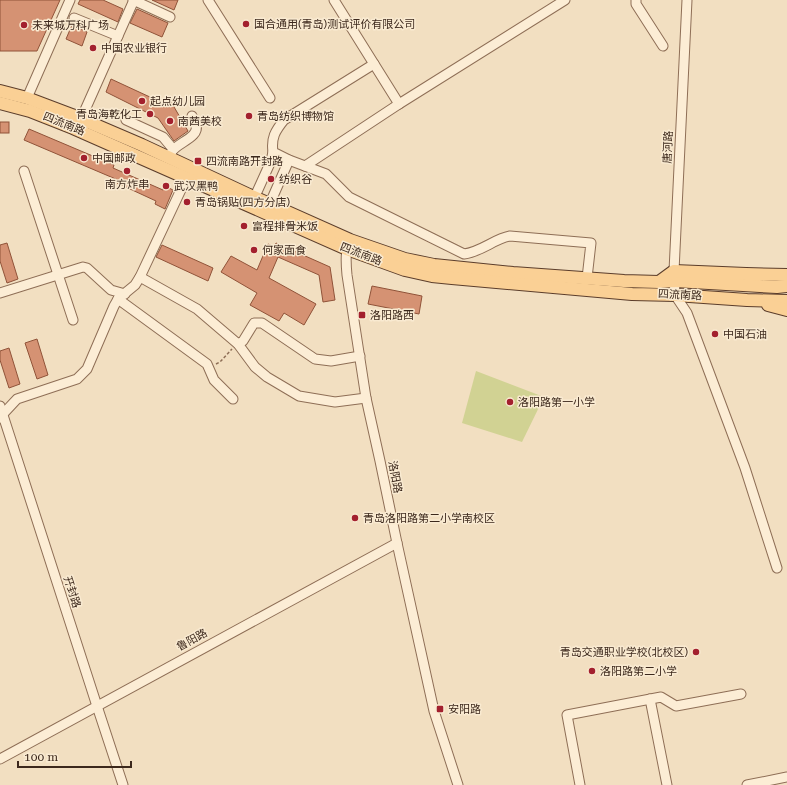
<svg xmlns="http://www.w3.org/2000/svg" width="787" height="785" viewBox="0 0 787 785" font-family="'Roboto Serif','Noto Sans SC',serif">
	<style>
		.green { fill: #d1d293 }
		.building { fill: #d59273; stroke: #905339 }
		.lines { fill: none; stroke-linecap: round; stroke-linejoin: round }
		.minor-casing { stroke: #8e6e56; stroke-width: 11 }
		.major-casing { stroke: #5b3d2b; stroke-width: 14 }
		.path { stroke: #8e6e56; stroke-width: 1.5; stroke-dasharray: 3 2; stroke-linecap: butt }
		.minor { stroke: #fcedd5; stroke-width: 9 }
		.major { stroke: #fad095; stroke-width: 12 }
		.poi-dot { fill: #a3202e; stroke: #f9ead1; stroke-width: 1.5 }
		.labels { text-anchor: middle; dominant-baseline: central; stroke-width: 3; stroke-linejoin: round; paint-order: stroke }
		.poi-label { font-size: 11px; fill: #3c281c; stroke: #f9ead1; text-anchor: start }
		.street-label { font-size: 11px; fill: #3c281c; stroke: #f9ead1 }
	</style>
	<rect width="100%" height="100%" fill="#f2dfc1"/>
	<path class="green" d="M476,371L544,397L522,442L462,423Z"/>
	<g class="building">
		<path d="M0,0H60L37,51H0Z"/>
		<path d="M80,0H103L123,9L118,22L78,4Z"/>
		<path d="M152,0H178L174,10Z"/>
		<path d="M137,9L168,23L162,37L130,23Z"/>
		<path d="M72,25L87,32L82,46L66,39Z"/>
		<path d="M111,79L165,104L170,100L188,131L174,141L158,118L106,92Z"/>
		<rect x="0" y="122" width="9" height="11"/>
		<path d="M29,129L114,165L113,168L163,190V185L173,190L165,209L155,204L156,201L117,183L118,180L24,140Z"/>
		<path d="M7,243L18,279L7,283L0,261V245Z"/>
		<path d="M276,243L330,267L335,300L323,302L319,275L278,257L269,278L316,304L304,325L284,313L279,321L250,305L257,293L221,272L231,256L257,270L268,244L275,247Z"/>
		<path d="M162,245L213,268L208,281L156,257Z"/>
		<path d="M372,286L422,296L419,314L368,304Z"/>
		<path d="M37,339L48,375L37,379L25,343Z"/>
		<path d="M9,348L20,384L9,388L0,360V351Z"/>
	</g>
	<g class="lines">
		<defs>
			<g id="minor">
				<path d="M133,0L170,17"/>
				<path d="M208,0L270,98"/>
				<path d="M334,0L374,64L284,120C275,131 271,138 273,152L289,160L326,174L349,197L464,254C481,252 494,239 510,236L591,243L587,278"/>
				<path d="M636,0V4L663,46"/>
				<path d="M687,0L674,271L675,295L687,313L745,468L777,568"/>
				<path d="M74,18L118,36"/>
				<path d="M374,64L399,104"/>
				<path d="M27,98L70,0"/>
				<path d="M81,119L134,0"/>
				<path d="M126,120L163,137L173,149"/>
				<path d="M171,153C175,143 200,138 196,125C195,122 193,119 192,116"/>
				<path d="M305,166L399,104L565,0"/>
				<path d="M24,171L73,320"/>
				<path d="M252,203L271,161L273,152"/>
				<path d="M267,210L289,160"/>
				<path d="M348,245C345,254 346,265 347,275L366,398L380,461L397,543L434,711L458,785"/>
				<path d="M140,277L197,309L238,344L255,367L267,377L299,396L335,402L366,398"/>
				<path d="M0,293L83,267L87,268L111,290L125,294"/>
				<path d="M118,299L207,364L214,380L233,399"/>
				<path d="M238,344L243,341L254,323H262L315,359L331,361L360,356"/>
				<path d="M0,406L97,706L123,785"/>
				<path d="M1,418L3,414L17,399L77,379L87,369L114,306L118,299L135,285L140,277L186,179"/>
				<path d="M650,699L667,785"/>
				<path d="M0,759L397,543"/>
				<path d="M580,785L567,715L661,697L676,706L741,694"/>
				<path d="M747,785L787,777"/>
			</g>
			<g id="major">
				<path d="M0,91L27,98L72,115L142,145L247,194L350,240L405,259L434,265L513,273L624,281L659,282L675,281L777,287L787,286"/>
				<path d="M0,103L30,111L73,128L347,249L405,270L432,276L452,278L632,294L675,295L747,300L787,301"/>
				<path d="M659,282L674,271L746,274L787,275"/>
				<path d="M768,305L787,310"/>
			</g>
		</defs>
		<use href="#minor" class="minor-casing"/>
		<use href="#major" class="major-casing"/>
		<path class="path" d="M216,364L220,362L232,349"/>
		<use href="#minor" class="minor"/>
		<use href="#major" class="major"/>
	</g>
	<g class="poi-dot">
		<circle cx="246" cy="24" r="4"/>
		<circle cx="24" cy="25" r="4"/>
		<circle cx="93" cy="48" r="4"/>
		<circle cx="142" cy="101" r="4"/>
		<circle cx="150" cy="114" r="4"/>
		<circle cx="249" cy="116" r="4"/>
		<circle cx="170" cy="121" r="4"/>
		<circle cx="84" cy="158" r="4"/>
		<rect x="194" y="157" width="8" height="8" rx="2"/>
		<circle cx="127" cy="171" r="4"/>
		<circle cx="271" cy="179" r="4"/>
		<circle cx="166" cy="186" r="4"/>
		<circle cx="187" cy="202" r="4"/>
		<circle cx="244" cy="226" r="4"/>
		<circle cx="254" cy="250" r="4"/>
		<rect x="358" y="311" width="8" height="8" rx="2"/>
		<circle cx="715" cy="334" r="4"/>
		<circle cx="510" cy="402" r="4"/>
		<circle cx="355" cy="518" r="4"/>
		<circle cx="696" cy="652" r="4"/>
		<circle cx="592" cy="671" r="4"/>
		<rect x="436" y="705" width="8" height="8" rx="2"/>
	</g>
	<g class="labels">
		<g class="poi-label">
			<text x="254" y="24">国合通用(青岛)测试评价有限公司</text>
			<text x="32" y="25">未来城万科广场</text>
			<text x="101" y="48">中国农业银行</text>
			<text x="150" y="101">起点幼儿园</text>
			<text x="142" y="114" text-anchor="end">青岛海乾化工</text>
			<text x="257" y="116">青岛纺织博物馆</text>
			<text x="178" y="121">南茜美校</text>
			<text x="92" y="158">中国邮政</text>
			<text x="206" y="161">四流南路开封路</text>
			<text x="279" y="179">纺织谷</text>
			<text x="127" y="184" text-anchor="middle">南方炸串</text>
			<text x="174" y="186">武汉黑鸭</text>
			<text x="195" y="202">青岛锅贴(四方分店)</text>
			<text x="252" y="226">富程排骨米饭</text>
			<text x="262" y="250">何家面食</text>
			<text x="370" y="315">洛阳路西</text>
			<text x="723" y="334">中国石油</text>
			<text x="518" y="402">洛阳路第一小学</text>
			<text x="363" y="518">青岛洛阳路第二小学南校区</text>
			<text x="688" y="652" text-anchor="end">青岛交通职业学校(北校区)</text>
			<text x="600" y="671">洛阳路第二小学</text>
			<text x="448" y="709">安阳路</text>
		</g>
		<g class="street-label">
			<text transform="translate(64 124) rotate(22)">四流南路</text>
			<text transform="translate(668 147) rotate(-87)">唐河路</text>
			<text transform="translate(361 254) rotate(21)">四流南路</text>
			<text transform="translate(680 295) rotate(3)">四流南路</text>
			<text transform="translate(395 477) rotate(79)">洛阳路</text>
			<text transform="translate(72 592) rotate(72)">开封路</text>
			<text transform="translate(192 640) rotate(-29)">鲁阳路</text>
		</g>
	</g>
	<path d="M18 761v6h113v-6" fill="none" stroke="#3c281c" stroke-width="2"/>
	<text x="24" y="761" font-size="12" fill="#3c281c" stroke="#f9ead1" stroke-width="3" paint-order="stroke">100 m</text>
</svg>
